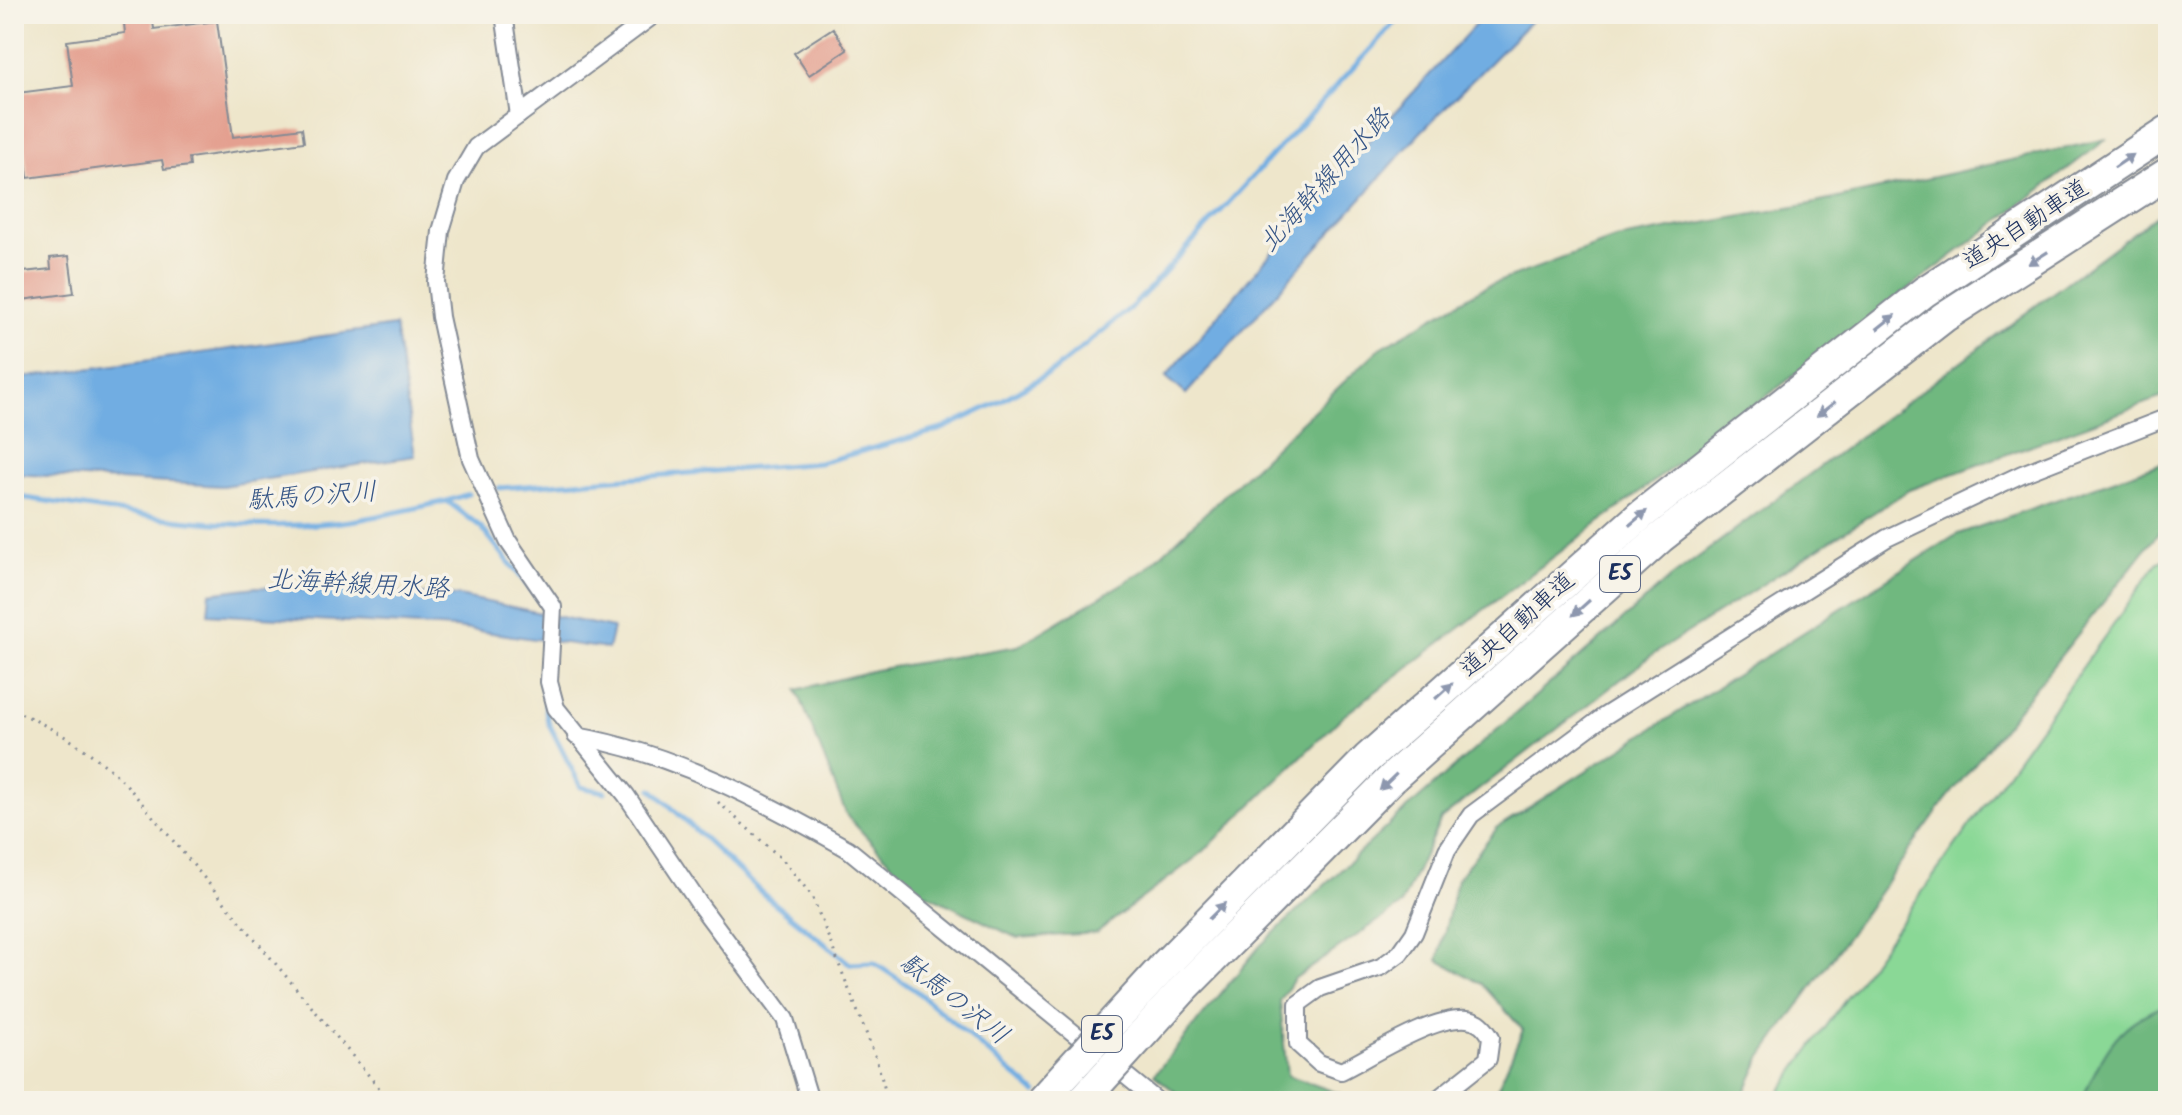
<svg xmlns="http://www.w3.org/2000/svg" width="2182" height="1115" viewBox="0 0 2182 1115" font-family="Kalam,'Klee One',sans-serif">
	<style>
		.green { fill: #8ad896; stroke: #52847a; stroke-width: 2 }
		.forest { fill: #6fb87f; stroke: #45746e; stroke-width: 2 }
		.water { fill: #71ade2; stroke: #466ea0; stroke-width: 2 }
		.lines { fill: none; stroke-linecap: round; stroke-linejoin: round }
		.stream { stroke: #71ade2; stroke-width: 5 }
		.building { fill: #e4a090 }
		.minor-casing { stroke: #848a94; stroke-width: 20 }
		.motorway-casing { stroke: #848a94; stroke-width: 34 }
		.path { stroke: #848a94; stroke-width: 3; stroke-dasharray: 2 6; stroke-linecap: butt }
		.minor { stroke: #fff; stroke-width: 16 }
		.motorway { stroke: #fff; stroke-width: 30 }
		.motorway-bridge-casing { stroke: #848a94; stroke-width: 34; stroke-linecap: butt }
		.motorway-bridge { stroke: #fff; stroke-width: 30 }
		.oneway { fill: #8d97ae }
		.labels { text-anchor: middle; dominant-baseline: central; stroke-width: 7; stroke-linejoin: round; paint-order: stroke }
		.shield { fill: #f7f3e8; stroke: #5d6a87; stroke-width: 2 }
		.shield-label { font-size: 22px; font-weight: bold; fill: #1b2f5e }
		.street-label { font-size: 24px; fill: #1b2f5e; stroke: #f7f3e8 }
		.water-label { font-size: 26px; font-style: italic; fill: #355586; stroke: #f7f3e8 }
	</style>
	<rect width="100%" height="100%" fill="#f7f3e8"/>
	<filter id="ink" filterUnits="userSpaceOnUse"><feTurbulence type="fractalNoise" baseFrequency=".0125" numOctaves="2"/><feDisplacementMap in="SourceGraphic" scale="16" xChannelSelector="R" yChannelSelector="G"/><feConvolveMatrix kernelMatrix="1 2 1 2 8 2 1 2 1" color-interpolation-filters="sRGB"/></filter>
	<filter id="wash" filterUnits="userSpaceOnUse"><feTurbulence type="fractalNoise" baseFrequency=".006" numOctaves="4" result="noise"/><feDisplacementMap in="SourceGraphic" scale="32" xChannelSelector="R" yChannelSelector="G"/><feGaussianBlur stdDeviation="1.8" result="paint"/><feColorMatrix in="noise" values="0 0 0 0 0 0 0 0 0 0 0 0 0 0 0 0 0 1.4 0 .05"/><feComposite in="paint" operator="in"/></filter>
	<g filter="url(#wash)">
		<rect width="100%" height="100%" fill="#eee6cb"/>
		<path class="green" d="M2168,557V1101H1773L2157,563Z"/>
		<g class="forest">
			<path d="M2107,139L1342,717L1203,852L1096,933L1017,938L914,888L847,816L797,690L875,670L1018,646L1145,570L1379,349L1487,286L1615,239L1811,204Z"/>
			<path d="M2168,207V395L1909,490L1651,656L1441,819L1401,905L1294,979L1280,1001L1287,1075L1341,1094L1346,1101H1187L1154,1075L1260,946L1393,821L1669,579Z"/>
			<path d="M2168,461V521L1938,810L1761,1058L1741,1101H1485L1495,1094L1523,1030L1482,984L1438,960L1457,879L1498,827L1958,534Z"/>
			<path d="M2168,1005V1101H2081C2103,1055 2115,1021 2168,1005Z"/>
		</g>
		<g class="water">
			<path d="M1485,14H1538L1420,133L1186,394L1166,377L1335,178Z"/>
			<path d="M395,326L415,456L222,486L14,474V379Z"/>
			<path d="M256,587L459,596L613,628L608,649L456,628L208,614L210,593Z"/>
		</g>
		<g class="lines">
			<g class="stream">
				<path d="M499,488L819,463L942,429L997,403L1056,369L1134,305L1403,14"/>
				<path d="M14,496C122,513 240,535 350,521C382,516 415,508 447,501L481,527L544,606L542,666"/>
				<path d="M447,501L468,494"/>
				<path d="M541,680L548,722L581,787L605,792"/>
				<path d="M652,789L763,894L850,964L874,963L915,990L1036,1093"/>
			</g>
		</g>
		<g id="blocks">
			<g class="building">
				<path d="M123,14H152L154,29L217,21L233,137L302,128L304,142L189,158L190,166L164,169L162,160L28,178L17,93L73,86L67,41L125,33Z"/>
				<path d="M833,28L847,50L809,75L794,53Z"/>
				<path d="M69,256L74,293L14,301V273L51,269L50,258Z"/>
			</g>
		</g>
	</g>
	<g filter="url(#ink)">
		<use href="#blocks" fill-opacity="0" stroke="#848a94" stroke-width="2"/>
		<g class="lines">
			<defs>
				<g id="minor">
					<path d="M504,14L519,115"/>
					<path d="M655,14L476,147L456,181L441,231L436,282L440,317L471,459L508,541L553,607L549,682L556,708L626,795L700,905L785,1019L810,1101"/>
					<path d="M576,736C673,753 763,801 848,849L1157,1101"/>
					<path d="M1435,1101L1488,1059L1491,1037C1485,1027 1479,1020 1467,1019C1432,1016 1373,1055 1341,1071L1319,1063L1298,1044V1004L1320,988L1381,967L1400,953L1414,933L1447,850L1471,815L1603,717L1887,538L2022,474L2168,417"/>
				</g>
				<g id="motorway">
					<path d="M1163,967L1368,758L1641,515L1924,292L2168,131"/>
					<path d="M1184,988L1392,778L1660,538L1944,317L2168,173"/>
				</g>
			</defs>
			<use href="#minor" class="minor-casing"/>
			<use href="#motorway" class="motorway-casing"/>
			<g class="path">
				<path d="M14,710C57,730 91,750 125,783L390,1101"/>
				<path d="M718,802L783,860L812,896L876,1058L888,1101"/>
			</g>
			<use href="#minor" class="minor"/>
			<use href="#motorway" class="motorway"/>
			<defs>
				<g id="motorway-bridge">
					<path d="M1041,1101L1163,967"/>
					<path d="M1082,1101L1184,988"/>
				</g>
			</defs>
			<use href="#motorway-bridge" class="motorway-bridge-casing"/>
			<use href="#motorway-bridge" class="motorway-bridge"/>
		</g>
		<defs><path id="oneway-solid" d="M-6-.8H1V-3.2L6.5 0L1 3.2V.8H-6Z" transform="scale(2)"/></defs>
		<g class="oneway">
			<use href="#oneway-solid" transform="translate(2124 161) rotate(-34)"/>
			<use href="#oneway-solid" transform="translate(2038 258) rotate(148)"/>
			<use href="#oneway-solid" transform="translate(1886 322) rotate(-38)"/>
			<use href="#oneway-solid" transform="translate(1826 409) rotate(142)"/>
			<use href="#oneway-solid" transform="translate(1638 518) rotate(-40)"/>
			<use href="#oneway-solid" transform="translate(1581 608) rotate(138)"/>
			<use href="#oneway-solid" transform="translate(1444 691) rotate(-42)"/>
			<use href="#oneway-solid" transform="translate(1388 782) rotate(136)"/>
			<use href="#oneway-solid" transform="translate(1217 911) rotate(-45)"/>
		</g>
	</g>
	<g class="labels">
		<g class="shield">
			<rect x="1600" y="556" width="40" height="36" rx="6"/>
			<rect x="1082" y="1016" width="40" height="36" rx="6"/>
		</g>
		<g class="shield-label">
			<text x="1620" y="574">E5</text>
			<text x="1102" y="1034">E5</text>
		</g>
		<g class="street-label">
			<text transform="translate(2026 225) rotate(-33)">道央自動車道</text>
			<text transform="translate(1518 625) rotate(-42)">道央自動車道</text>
		</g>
		<g class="water-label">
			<text transform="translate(1326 181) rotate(-48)">北海幹線用水路</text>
			<text transform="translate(312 497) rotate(-4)">駄馬の沢川</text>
			<text transform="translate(358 585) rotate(3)">北海幹線用水路</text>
			<text transform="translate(954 1000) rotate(38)">駄馬の沢川</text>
		</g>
	</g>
	<rect width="2182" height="1115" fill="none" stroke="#f7f3e8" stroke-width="48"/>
</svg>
